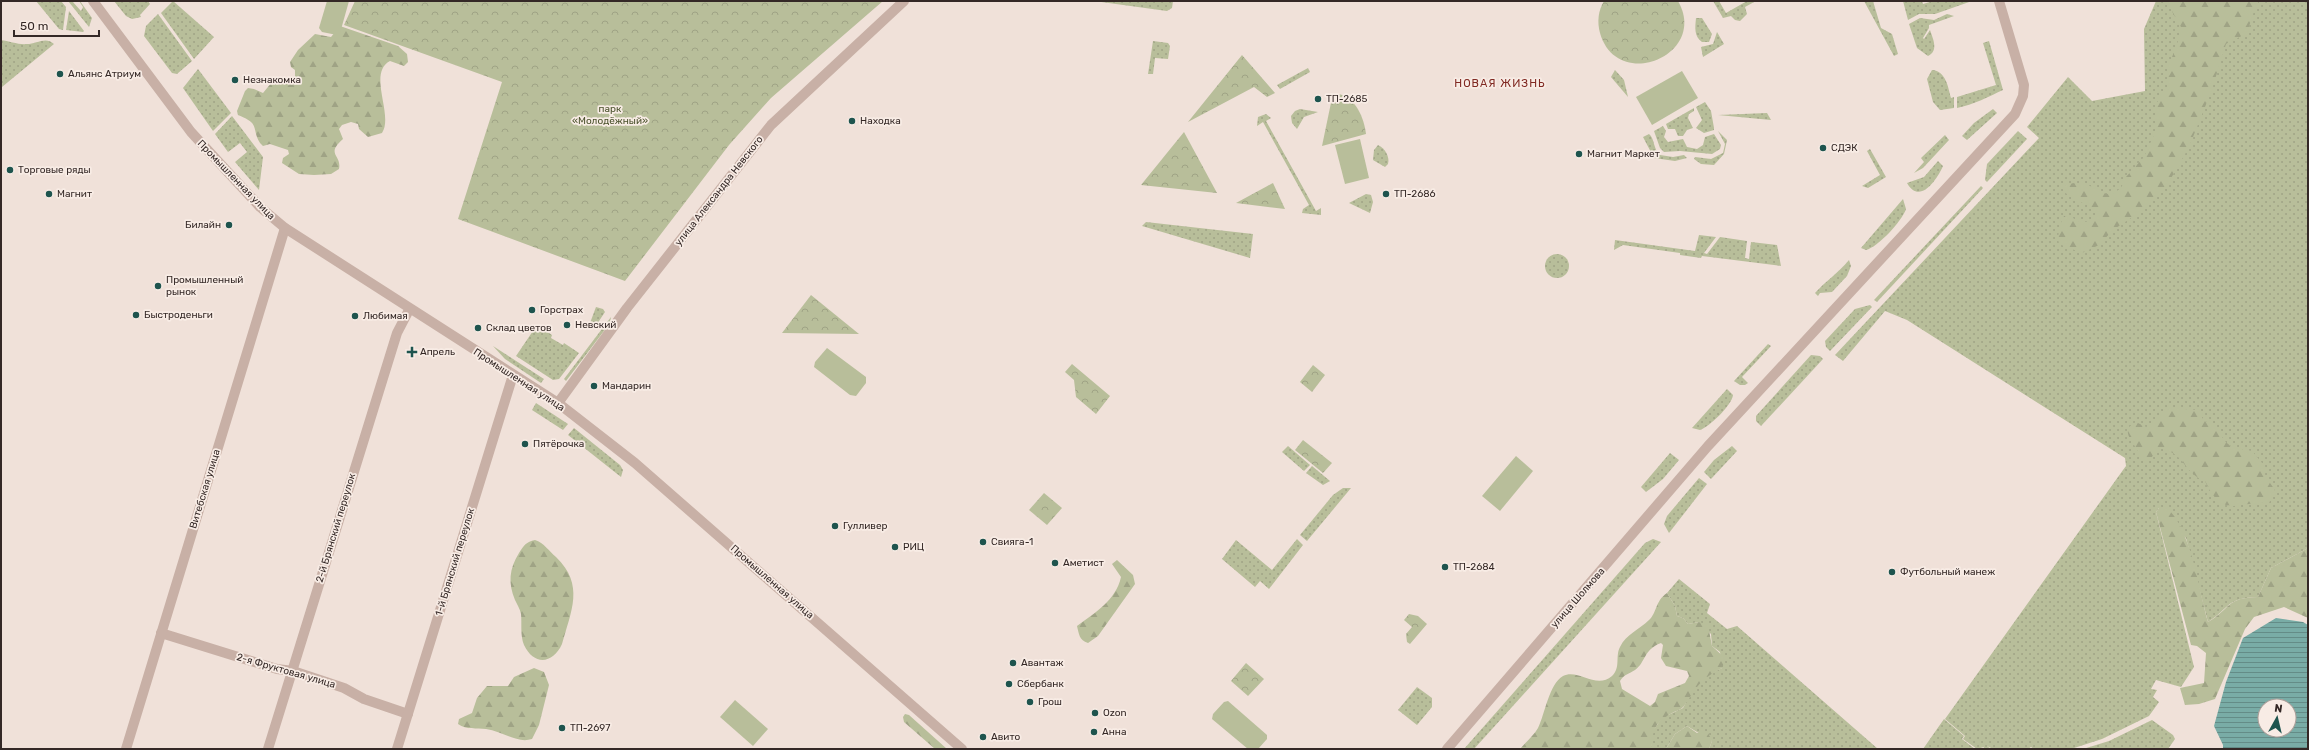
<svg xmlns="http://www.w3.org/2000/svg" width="2309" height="750" viewBox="0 0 2309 750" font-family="Rubik,sans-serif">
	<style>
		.grass { fill: url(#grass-dots) }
		.forest { fill: url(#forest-firs); fill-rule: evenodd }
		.park { fill: url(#park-crowns) }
		.pitch { fill: #b8be9a }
		.water { fill: url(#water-rules); fill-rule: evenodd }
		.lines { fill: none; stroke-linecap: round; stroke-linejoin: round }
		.minor { stroke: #c8b0a6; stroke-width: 10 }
		.tertiary { stroke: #c8b0a6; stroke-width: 10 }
		.poi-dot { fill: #1e544e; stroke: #f8ece5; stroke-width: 1.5 }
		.labels { text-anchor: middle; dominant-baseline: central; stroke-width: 3.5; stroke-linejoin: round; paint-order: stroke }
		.poi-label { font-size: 10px; fill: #342826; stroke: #f8ece5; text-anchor: start }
		.park-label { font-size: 10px; fill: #49512b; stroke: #f8ece5 }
		.street-label { font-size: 10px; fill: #342826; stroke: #f8ece5 }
		.neighbourhood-label { font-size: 11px; letter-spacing: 1px; fill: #802922; stroke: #f8ece5 }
	</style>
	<defs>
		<pattern id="grass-dots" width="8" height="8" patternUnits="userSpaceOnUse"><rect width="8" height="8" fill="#b8be9a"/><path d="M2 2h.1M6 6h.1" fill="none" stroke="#9fa385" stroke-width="1.8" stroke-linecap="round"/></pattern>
		<pattern id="forest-firs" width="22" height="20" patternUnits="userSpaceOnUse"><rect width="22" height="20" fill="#b8be9a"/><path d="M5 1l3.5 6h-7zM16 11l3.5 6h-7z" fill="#9fa385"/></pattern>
		<pattern id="park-crowns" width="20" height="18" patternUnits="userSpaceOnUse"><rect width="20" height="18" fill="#b8be9a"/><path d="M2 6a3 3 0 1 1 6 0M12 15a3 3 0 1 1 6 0" fill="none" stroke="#9fa385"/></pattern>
		<pattern id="water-rules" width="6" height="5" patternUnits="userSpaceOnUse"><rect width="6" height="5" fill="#79aca6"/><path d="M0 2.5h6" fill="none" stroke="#648c87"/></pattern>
	</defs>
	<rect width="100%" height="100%" fill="#f0e1d9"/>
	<g class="grass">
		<path d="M36,1H61L66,7L63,30L59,29Z"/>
		<path d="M68,1H72L81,11L83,7L79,1H80L92,18L89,27Z"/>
		<path d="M114,1H148L150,4L140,15L141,17L132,19L126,16Z"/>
		<path d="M173,1L214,37L194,59L161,13Z"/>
		<path d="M1094,1H1173L1172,8L1167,11Z"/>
		<path d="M1713,1H1719L1726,13L1747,1H1756L1745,7L1747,14L1740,21L1735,20L1731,16L1723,18Z"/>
		<path d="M1864,1H1873L1881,28L1892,34L1898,54L1894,56Z"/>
		<path d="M1903,1H1922L1923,4L1933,1H1972L1935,14H1919L1908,20Z"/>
		<path d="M2156,1H2308V548L2271,568L2258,597C2226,598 2231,607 2208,622L2186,538L2159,508L2156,512L2194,667L2181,687L2156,680L2151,689L2157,690L2153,697L2159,702L2149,716L2102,739L2071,749H2034L2031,747L2028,749H1993L1987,746L1991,749H1983L1984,747L1977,749L1963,739L1965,736L1945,719L2123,470L2126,466L2125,458L1907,320L1885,311L1843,361L1835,355L2039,138L2027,127L2068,77L2092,101L2145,91L2144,29Z"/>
		<path d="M69,11L84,31L83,32L66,30Z"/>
		<path d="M158,14L192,61L177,74L172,73L144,36L146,26Z"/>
		<path d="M1947,14L1954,16L1929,25V28L1923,38L1924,39L1930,30C1933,39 1939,51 1928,56L1917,48L1909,24L1920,18L1934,20Z"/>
		<path d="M1696,18H1702L1712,34L1709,42H1702C1694,36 1695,28 1696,18Z"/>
		<path d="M1717,32L1724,44L1703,57L1701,47L1713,44Z"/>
		<path d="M1,40C9,41 19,45 27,44C36,44 46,36 54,44L2,87Z"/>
		<path d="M1153,41L1168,43L1170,46L1168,59L1155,58L1153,74H1148Z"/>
		<path d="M1989,41L2003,90C1990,96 1973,105 1957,108V97L1996,85L1983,43Z"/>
		<path d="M1308,68L1310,72L1280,89L1277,85Z"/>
		<path d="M198,69L231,113L213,131L183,88Z"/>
		<path d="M1615,70L1624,80L1628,97L1611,77Z"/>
		<path d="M1932,70C1946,71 1948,87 1951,98L1954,97V108L1940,110L1933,102L1927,79Z"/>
		<path d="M1705,102L1711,111L1714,128V130L1704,133L1696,128L1702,120L1696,107Z"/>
		<path d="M1694,108V111L1689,114L1688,118L1693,128L1687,130L1683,136H1678L1675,129H1668L1666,124Z"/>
		<path d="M1300,109L1318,112L1304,117L1297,129L1292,123L1291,116L1295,111Z"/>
		<path d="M1993,109L1997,113L1967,140L1962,136L1974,123Z"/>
		<path d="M1767,113L1771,120L1718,115Z"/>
		<path d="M1266,114L1271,118L1266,121L1316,211L1321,208V215L1302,213L1303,209L1309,205L1263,122L1257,126L1258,117Z"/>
		<path d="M232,116L263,157L259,190L235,162L247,152L240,143L228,152L215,134Z"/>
		<path d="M1663,126L1666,131L1664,137L1668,142L1683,139L1687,147L1697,149L1703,145L1705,137L1714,134L1721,145L1720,149L1712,154L1680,151L1664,152L1660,148L1654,131Z"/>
		<path d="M1718,131L1727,140L1724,154L1714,165L1701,164L1694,159L1695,157L1711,159L1723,153L1725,144Z"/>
		<path d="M2018,131L2027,139L1987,182L1985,180L1987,164Z"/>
		<path d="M1649,134C1655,139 1653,149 1660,155L1673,157L1684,155L1687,158L1675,161L1654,158L1643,137Z"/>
		<path d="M1945,135L1949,140L1923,168L1914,173L1924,162L1921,158Z"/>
		<path d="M1378,145C1385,148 1390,157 1388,164L1385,167L1373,160L1374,150Z"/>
		<path d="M1870,149L1886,177L1868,188L1862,186L1880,175L1867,151Z"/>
		<path d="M1938,161L1943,166C1938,178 1920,206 1907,183L1924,177Z"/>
		<path d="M1981,186L1983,188L1877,302L1874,300Z"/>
		<path d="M1366,194L1371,195L1373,202L1370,213L1349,203Z"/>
		<path d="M1903,199L1906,209C1902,221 1878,247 1866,250L1861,248Z"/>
		<path d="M1146,222L1253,234L1250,258L1142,226Z"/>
		<path d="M1699,235L1716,237L1704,253L1707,254L1720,237L1747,241L1745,258L1749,259L1751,242L1777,245L1781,266L1702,256L1701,258L1680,255V253L1623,245L1614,250L1615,240L1695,251Z"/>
		<circle cx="1557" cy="266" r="12"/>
		<path d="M1849,260L1851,266L1847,276L1832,292L1820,293L1818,296L1815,293C1826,281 1838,273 1849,260Z"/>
		<path d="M1870,305L1872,307L1830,351L1826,347L1825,341L1855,309Z"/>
		<path d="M596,307L603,309L605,312L599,321L600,325L597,329L590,323Z"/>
		<path d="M611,317L610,323L566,381L564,379Z"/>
		<path d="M537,325L552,335L551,338L563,345L564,343L579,353L559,379L553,380L516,356Z"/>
		<path d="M1768,344L1771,346L1742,377L1748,383L1745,385H1740L1734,381Z"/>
		<path d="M493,346L544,379L541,383L505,359Z"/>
		<path d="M1811,355L1820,356L1823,359L1761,426L1756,421V416Z"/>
		<path d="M1727,389L1733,395C1732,405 1709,427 1700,430L1692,428Z"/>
		<path d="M536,403L568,424L563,430L532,410Z"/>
		<path d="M574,428L620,465L623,470L621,477L568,435Z"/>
		<path d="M1288,446L1310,465L1304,471L1282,452Z"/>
		<path d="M1732,446L1737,451L1711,479L1704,472L1714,460Z"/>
		<path d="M1670,453L1679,460L1663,479L1646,492L1641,487Z"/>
		<path d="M1312,466L1330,481L1323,485L1306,473Z"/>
		<path d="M1699,478L1707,484L1669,533L1664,524L1667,516Z"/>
		<path d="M1343,488H1351L1307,541L1300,535L1333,495Z"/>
		<path d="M1297,539L1303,545L1269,589L1260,581L1255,587L1222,559L1236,540L1272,570Z"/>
		<path d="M1653,539L1661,542L1474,749H1464L1645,543Z"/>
		<path d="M1679,579L1710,604L1707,613L1727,629L1737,626L1878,749H1709L1712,741L1687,726L1675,734L1666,749H1652V732L1662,718L1683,708L1691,693L1705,676L1722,668L1720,652L1712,646L1711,634L1699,622L1688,624L1683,618L1677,616L1675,606L1667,593Z"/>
		<path d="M1417,687L1432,698V707L1417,725L1398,710Z"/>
		<path d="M1944,719L1964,736L1962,739L1975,749H1923Z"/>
		<path d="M2152,720L2173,735L2175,739L2168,749H2083L2109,741Z"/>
	</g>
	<g class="forest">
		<path d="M2166,1H2259C2253,9 2249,31 2246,33C2240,38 2232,40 2226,44L2211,92L2189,147L2166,187L2137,214L2113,230L2099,245L2082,253L2059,244C2057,236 2060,223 2064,216L2070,215C2077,223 2084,223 2093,220L2097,213C2088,201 2070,202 2063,189L2066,184L2075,183L2088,185L2106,194L2114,193L2121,188L2126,177L2144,157L2153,137L2157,124L2156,104L2168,86V68L2181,33V27Z"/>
		<path d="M340,26L398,46L407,54L408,62L404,66L390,61C367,73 394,115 382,133L368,137L359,129L358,124L351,122L342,125L339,129L343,139C325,155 342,154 339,169L331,174L314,175L299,174L282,163L283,158L289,154L288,150L270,144L263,146L260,143C251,128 261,124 238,115L237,111L245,91L248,88L254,89L263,93L272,82L291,80L295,77V70L291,67L290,62L298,50L315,34L331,37Z"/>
		<path d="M2170,408L2197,410L2203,419L2220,430C2223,447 2236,448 2252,451L2262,463L2265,476L2275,490L2269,503C2237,501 2223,520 2205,481C2182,472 2186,453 2159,448L2151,458L2144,462C2139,457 2139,453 2136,448C2130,438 2121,430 2136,422L2146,427L2153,425L2162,413Z"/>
		<path d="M2159,508C2163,508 2167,508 2170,511C2192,535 2199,591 2208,622C2232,608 2225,598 2258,597L2271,568L2308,548V618L2284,607L2254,617L2245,629L2215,699L2199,704L2185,705L2180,688L2204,683L2206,653L2197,646L2191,645L2156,512Z"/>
		<path d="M535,540C544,543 549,551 556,557C585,585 571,611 562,644C553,664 534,666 524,645C520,635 522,624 521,614C520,609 517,604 515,600C508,583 509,569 519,553C524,545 526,542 535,540Z"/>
		<path d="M1117,560L1133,575L1135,584L1098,636L1088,643C1079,640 1079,634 1077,626C1095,613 1116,600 1121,577L1112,564Z"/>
		<path d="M1667,593L1675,606L1677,616L1683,618L1688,624L1699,622L1708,625L1712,646L1726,659L1722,668C1699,680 1698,686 1684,706C1682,709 1677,711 1674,712C1656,722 1652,728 1652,748L1520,749C1526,742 1534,735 1538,728C1545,714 1549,684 1563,676C1578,668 1596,690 1612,676C1621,668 1615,656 1620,647C1626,634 1639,630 1649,620C1657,613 1655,601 1667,593ZM1661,643L1663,645L1661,658L1666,666L1687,671L1689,676L1685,683L1658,694L1655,702L1650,706L1622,689L1620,681C1624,674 1629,674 1635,670C1646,662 1643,650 1661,643Z"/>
		<path d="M534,668L544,672L549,685L539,725L532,739C517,744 502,731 486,729C476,728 467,730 458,724L459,719L472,713L477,698L487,686H508L514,677Z"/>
		<path d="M905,714L909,715L947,749H935L904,722L903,717Z"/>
		<path d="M1687,726L1697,733L1707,731L1712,741L1709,749H1666L1675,734Z"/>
	</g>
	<g class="park">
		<path d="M355,1H883L771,98L729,145L625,281L458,219L502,82L344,25Z"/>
		<path d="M1604,1H1678C1709,55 1617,93 1600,33C1597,22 1598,11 1604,1Z"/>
		<path d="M1242,55L1275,93L1267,97L1254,87L1188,122Z"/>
		<path d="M1339,94C1356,98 1364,118 1366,134L1322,146L1332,98L1336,94Z"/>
		<path d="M1184,132L1217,193L1141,185Z"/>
		<path d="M1273,183L1285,209L1236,203Z"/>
		<path d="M811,295L859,334L782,333Z"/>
		<path d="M1072,364L1110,396L1096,414L1076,397L1074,380L1065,372Z"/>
		<path d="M1313,365L1325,375L1312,392L1300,382Z"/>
		<path d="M1303,440L1332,463L1323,473L1295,450Z"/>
		<path d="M1044,493L1062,508L1047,525L1029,510Z"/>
		<path d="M1409,614L1418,616L1427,624L1410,644L1407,642L1406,634L1412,627L1404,620Z"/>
		<path d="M1246,663L1264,679L1248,696L1231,681Z"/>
	</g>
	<g class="pitch">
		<path d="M327,1H349L340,33L337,35L322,32L319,28Z"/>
		<path d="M1682,71L1698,98L1652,125L1636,97Z"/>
		<path d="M1360,139L1369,178L1345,184L1335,145Z"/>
		<path d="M827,348L866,377V383L856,396L850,395L814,367L815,362Z"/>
		<path d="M1516,456L1533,471L1500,511L1482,496Z"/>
		<path d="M735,700L768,729L753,746L720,717Z"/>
		<path d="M1228,701L1267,735V739L1258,749H1248L1212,719L1213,714L1224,702Z"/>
	</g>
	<path class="water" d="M2276,618L2303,622L2308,625V749H2223V745L2214,726L2226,682L2243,638ZM2265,706H2289V730H2265Z"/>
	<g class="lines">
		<g class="minor">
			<path d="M161,633L277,669L293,671L344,688L364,699L408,714"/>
			<path d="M126,749L285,228"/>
			<path d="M268,749L397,333L409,310"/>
			<path d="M397,749L513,375"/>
			<path d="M1447,749L1708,446L2015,114L2023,96L2024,85L1999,1"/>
		</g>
		<g class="tertiary">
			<path d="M93,1L191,132L260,207L285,228L558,403L635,463L962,749"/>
			<path d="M558,403L627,308L771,125L904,1"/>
		</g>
	</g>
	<g class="poi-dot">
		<circle cx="60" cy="74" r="4"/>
		<circle cx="235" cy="80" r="4"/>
		<circle cx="1318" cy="99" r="4"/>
		<circle cx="852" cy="121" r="4"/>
		<circle cx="1823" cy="148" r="4"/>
		<circle cx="1579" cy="154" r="4"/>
		<circle cx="10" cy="170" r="4"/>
		<circle cx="49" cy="194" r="4"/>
		<circle cx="1386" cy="194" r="4"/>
		<circle cx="229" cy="225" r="4"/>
		<circle cx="158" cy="286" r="4"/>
		<circle cx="532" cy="310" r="4"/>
		<circle cx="136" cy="315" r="4"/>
		<circle cx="355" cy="316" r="4"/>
		<circle cx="567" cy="325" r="4"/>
		<circle cx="478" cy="328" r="4"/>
		<path d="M410 346h4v4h4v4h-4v4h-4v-4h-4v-4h4z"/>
		<circle cx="594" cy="386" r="4"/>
		<circle cx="525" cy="444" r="4"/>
		<circle cx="835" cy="526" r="4"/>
		<circle cx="983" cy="542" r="4"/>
		<circle cx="895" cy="547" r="4"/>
		<circle cx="1055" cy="563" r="4"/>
		<circle cx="1445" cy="567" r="4"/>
		<circle cx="1892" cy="572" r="4"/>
		<circle cx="1013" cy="663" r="4"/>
		<circle cx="1009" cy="684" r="4"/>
		<circle cx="1030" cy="702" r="4"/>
		<circle cx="1095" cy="713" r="4"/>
		<circle cx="562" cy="728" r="4"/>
		<circle cx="1094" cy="732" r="4"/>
		<circle cx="983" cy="737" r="4"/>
	</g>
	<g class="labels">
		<g class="poi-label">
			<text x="68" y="74">Альянс Атриум</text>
			<text x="243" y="80">Незнакомка</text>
			<text x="1326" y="99">ТП-2685</text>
			<text x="860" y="121">Находка</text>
			<text x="1831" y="148">СДЭК</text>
			<text x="1587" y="154">Магнит Маркет</text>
			<text x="18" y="170">Торговые ряды</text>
			<text x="57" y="194">Магнит</text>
			<text x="1394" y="194">ТП-2686</text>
			<text x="221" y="225" text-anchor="end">Билайн</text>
			<text x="166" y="280">Промышленный<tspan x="166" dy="12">рынок</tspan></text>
			<text x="540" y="310">Горстрах</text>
			<text x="144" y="315">Быстроденьги</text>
			<text x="363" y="316">Любимая</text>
			<text x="575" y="325">Невский</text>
			<text x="486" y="328">Склад цветов</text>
			<text x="420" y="352">Апрель</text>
			<text x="602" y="386">Мандарин</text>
			<text x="533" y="444">Пятёрочка</text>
			<text x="843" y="526">Гулливер</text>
			<text x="991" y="542">Свияга-1</text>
			<text x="903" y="547">РИЦ</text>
			<text x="1063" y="563">Аметист</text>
			<text x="1453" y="567">ТП-2684</text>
			<text x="1900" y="572">Футбольный манеж</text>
			<text x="1021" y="663">Авантаж</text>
			<text x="1017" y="684">Сбербанк</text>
			<text x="1038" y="702">Грош</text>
			<text x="1103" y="713">Ozon</text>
			<text x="570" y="728">ТП-2697</text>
			<text x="1102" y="732">Анна</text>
			<text x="991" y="737">Авито</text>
		</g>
		<g class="park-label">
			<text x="610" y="109">парк<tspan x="610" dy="12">«Молодёжный»</tspan></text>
		</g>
		<g class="street-label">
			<text transform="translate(236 180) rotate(46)">Промышленная улица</text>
			<text transform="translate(719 191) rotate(-52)">улица Александра Невского</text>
			<text transform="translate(519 380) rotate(33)">Промышленная улица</text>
			<text transform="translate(205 489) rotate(-73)">Витебская улица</text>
			<text transform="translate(336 528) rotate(-73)">2-й Брянский переулок</text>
			<text transform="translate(455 562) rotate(-73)">1-й Брянский переулок</text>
			<text transform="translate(772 582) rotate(41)">Промышленная улица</text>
			<text transform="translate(1578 598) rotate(-49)">улица Шолмова</text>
			<text transform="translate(286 671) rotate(16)">2-я Фруктовая улица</text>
		</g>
		<g class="neighbourhood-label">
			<text x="1500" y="83">НОВАЯ ЖИЗНЬ</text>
		</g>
	</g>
	<rect width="2309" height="750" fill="none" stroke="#342826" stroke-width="4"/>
	<g transform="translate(2277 718) rotate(8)"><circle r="19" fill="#f8ece5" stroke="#aa9e99"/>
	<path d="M0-3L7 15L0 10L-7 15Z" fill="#1e544e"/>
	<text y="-6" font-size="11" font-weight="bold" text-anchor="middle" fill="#342826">N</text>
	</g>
	<path d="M14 30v6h85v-6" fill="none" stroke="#342826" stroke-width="2"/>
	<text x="20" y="30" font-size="12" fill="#342826" stroke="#f8ece5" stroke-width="3" paint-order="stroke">50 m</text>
</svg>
